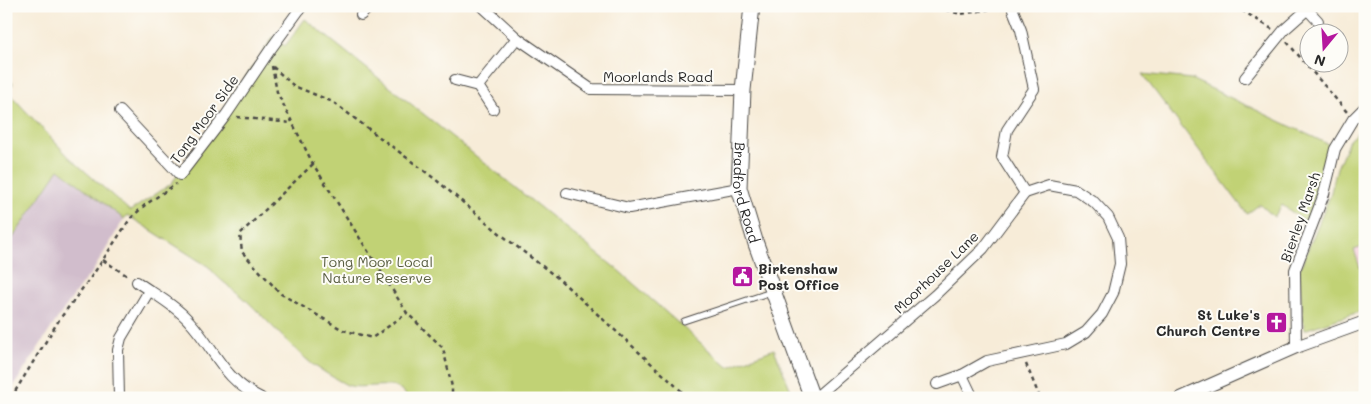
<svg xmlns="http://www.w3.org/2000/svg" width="1371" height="404" viewBox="0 0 1371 404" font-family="Mali,sans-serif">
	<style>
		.built { fill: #f5cfdb }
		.industrial { fill: #d1bdcc }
		.green { fill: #c1d274; stroke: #767e50 }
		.water { fill: #66b3df; stroke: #486f85 }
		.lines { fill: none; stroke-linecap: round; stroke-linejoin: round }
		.service-casing { stroke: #4a4845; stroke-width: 7 }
		.minor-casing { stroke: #4a4845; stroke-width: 12 }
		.tertiary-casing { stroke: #4a4845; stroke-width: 14 }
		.primary-casing { stroke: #4a4845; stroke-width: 17 }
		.path { stroke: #4a4845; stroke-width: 2.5; stroke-dasharray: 4 4; stroke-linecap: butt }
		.service { stroke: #fff; stroke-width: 5 }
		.minor { stroke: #fff; stroke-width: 10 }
		.tertiary { stroke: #fff; stroke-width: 12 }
		.primary { stroke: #fff; stroke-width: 15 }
		.labels { text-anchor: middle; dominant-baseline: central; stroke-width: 4; stroke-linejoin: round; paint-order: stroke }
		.street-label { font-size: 14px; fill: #2b2b2b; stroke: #fdfcf7 }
		.park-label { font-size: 14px; fill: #585d41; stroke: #fdfcf7 }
		.poi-label { font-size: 14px; font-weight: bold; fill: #2b2b2b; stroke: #fdfcf7; text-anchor: start }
	</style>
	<rect width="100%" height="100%" fill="#fdfcf7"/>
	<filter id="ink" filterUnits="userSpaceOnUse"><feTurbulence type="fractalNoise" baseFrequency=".02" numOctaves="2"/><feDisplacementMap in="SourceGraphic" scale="10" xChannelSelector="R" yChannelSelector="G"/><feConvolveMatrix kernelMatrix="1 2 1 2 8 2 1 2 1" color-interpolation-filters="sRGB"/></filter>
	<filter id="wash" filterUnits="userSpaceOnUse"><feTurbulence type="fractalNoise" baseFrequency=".0096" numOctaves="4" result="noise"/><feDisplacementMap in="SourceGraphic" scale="20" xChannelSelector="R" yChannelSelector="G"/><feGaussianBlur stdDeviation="1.12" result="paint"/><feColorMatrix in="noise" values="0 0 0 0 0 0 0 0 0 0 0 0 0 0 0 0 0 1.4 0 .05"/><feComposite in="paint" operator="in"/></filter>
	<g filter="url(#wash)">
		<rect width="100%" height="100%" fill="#f7ecd8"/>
		<path class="built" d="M1365,246V282L1354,249Z"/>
		<path class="industrial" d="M58,169L124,219L93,271L84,281L57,319L6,398V248Z"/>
		<g class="green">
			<path d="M305,19L618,270L728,367L774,349L794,398H407C400,375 359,393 345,384C334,378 322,371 312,364C289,345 268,321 246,300C233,288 220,282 209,267L127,215L124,219L59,169L6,248V80L13,83L8,92L69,157L130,211L171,184L208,133L273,37L285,46Z"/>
			<path d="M1142,74L1191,79L1332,146L1321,167L1309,224L1282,205L1274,217L1260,204L1247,214Z"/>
			<path d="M1359,131V147L1365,157V246L1354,250L1365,282V310L1304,330L1299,271L1330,196L1337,168L1349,140Z"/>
		</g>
		<path class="water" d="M1365,117V157C1355,142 1358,133 1365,117Z"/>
	</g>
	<g filter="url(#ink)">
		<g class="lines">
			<defs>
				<path id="service" d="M684,321L771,292"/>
				<g id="minor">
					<path d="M482,6L517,38L591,89L743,90"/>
					<path d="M1307,9L1318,21"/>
					<path d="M361,15L370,6"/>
					<path d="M1245,78L1284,30L1311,6"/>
					<path d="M455,80L478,86"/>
					<path d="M493,109L478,86L517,38"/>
					<path d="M120,111L180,175L226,115L270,50L302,6"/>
					<path d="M567,193L629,208L739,188"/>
					<path d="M137,282C154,294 175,305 189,321C216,350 222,379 261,398"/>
					<path d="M1296,347L1295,270L1324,194L1335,149L1353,119L1365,107"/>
					<path d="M937,384L962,375"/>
					<path d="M119,398L118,350L121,338L149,291"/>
					<path d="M815,398L935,295L983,249L1025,193L1002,157L1007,130L1034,89L1021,30L1013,10L1014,6"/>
					<path d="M973,398L962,375L987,361L1066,344L1086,332L1102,314L1113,293L1120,264L1118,238L1108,217L1094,202L1076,190L1049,185L1025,193"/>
				</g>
				<path id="tertiary" d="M1181,398L1296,347L1365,322"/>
				<g id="primary">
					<path id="s1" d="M752,6L743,90L739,188L756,244L812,398"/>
				</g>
			</defs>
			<use href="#service" class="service-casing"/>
			<use href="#minor" class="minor-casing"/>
			<use href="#tertiary" class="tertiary-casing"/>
			<use href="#primary" class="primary-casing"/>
			<g class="path">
				<path d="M931,6L961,14L1004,7"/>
				<path d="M1235,6L1272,29"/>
				<path d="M1287,42L1347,112"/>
				<path d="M272,66L277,92L313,164L407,313L443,348L452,387V398"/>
				<path d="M273,67L294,86L333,102L435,179L503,236L559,279L689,398"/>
				<path d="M237,117L291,123"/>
				<path d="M313,164L240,234L242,252L281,294L343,330L372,338L407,313"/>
				<path d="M103,260L129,277"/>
				<path d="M1026,364L1040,398"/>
				<path d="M11,398L59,320L94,273L130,219L145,205L176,184"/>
			</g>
			<use href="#service" class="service"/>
			<use href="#minor" class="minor"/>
			<use href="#tertiary" class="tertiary"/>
			<use href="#primary" class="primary"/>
		</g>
	</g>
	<defs>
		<symbol id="civic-square" viewBox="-11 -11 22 22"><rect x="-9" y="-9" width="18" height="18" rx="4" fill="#b5179e" stroke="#fdfcf7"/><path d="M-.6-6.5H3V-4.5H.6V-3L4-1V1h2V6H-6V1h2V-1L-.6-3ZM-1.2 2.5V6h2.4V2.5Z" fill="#fff"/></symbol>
		<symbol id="church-square" viewBox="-11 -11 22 22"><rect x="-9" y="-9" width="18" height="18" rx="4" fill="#b5179e" stroke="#fdfcf7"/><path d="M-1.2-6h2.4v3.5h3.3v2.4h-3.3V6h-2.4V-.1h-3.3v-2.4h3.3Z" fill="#fff"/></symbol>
	</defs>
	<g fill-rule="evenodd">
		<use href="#civic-square" x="730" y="264" width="25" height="25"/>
		<use href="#church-square" x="1264" y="310" width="25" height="25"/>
	</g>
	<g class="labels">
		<g class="street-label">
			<text x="658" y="76">Moorlands Road</text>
			<text transform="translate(204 119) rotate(-54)">Tong Moor Side</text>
			<text stroke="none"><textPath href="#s1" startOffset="188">Bradford Road</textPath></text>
			<text transform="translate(1300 217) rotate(-71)">Bierley Marsh</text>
			<text transform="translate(936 272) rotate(-44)">Moorhouse Lane</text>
		</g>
		<g class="park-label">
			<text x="377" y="261">Tong Moor Local<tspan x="377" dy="16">Nature Reserve</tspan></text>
		</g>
		<g class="poi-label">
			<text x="758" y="268">Birkenshaw<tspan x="758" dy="16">Post Office</tspan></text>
			<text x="1260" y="314" text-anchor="end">St Luke's<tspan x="1260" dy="16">Church Centre</tspan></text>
		</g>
	</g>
	<rect width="1371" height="404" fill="none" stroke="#fdfcf7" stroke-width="25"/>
	<g transform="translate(1324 48) rotate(198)"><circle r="24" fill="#fdfcf7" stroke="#a9a8a5"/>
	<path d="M0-4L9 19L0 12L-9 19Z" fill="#b5179e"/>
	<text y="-8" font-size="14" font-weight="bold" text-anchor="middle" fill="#2b2b2b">N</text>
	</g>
</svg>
